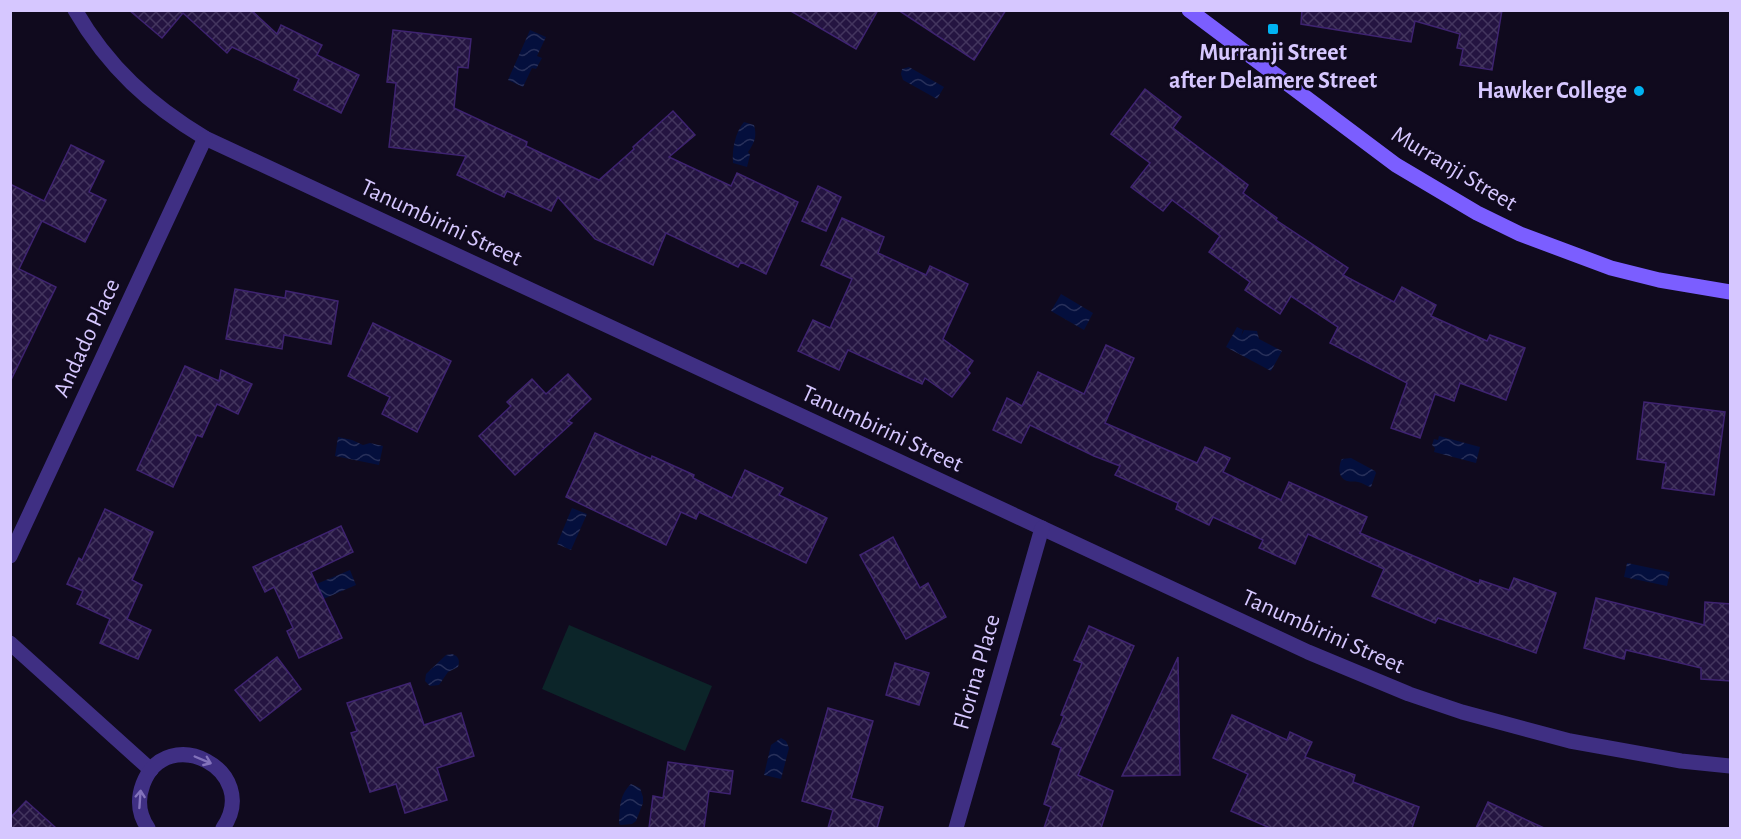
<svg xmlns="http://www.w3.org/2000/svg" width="1741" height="839" viewBox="0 0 1741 839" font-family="'Alegreya Sans',sans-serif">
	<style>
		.park { fill: #0c2529 }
		.water { fill: url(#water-waves) }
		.building { fill: url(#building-cross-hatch); stroke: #3e2370; stroke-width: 1.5 }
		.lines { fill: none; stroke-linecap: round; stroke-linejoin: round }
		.street { stroke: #3f2f83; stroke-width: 15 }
		.secondary { stroke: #7b5eff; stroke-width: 15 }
		.oneway { stroke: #8373bb }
		.poi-dot { fill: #00b3f2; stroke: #100a1e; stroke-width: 2 }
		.labels { text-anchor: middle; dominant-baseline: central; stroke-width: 5; stroke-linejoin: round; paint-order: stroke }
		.poi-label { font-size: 24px; font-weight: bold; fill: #d6c7ff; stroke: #100a1e }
		.street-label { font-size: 24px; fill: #d6c7ff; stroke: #100a1e }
	</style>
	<defs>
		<pattern id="water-waves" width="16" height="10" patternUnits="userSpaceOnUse" patternTransform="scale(1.5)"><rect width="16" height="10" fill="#040f3d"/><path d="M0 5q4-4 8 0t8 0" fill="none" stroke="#28305a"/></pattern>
		<pattern id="building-cross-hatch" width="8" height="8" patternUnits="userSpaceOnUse" patternTransform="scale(1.5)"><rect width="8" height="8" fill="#241441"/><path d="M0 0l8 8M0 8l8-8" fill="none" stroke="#43355e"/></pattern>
	</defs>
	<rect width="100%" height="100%" fill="#100a1e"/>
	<path class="park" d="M569,625L712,686L685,751L542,689Z"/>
	<g class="water">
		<path d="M530,30L546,37L537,56L542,58L536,69L532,68L523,87L508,80Z"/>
		<path d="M909,67L944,87L937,99L903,80L901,74L902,69Z"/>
		<path d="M744,122L754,125C757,136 755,142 748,152L750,155L747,167L733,163C732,149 735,133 744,122Z"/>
		<path d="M1061,294L1093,313L1084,330L1051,311Z"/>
		<path d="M1237,327L1243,330L1241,336L1244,330L1257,331L1259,339L1282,351L1271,371L1226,347Z"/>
		<path d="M1439,436L1480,447L1476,463L1434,452L1435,448L1432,445L1434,439L1438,440Z"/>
		<path d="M338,437L352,440L363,445L370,443L383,446L379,465L335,456Z"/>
		<path d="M1351,458L1375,471L1376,473L1371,487C1366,486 1363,483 1358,482C1354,481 1351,482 1347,481C1338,478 1338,466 1342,459Z"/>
		<path d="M572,508L587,514L571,550L557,544Z"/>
		<path d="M1627,563L1670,572L1667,586L1624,577Z"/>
		<path d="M350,570L356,585L321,600L314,585Z"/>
		<path d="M452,654C459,656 460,661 458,667L448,672L439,685L430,686L425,681L426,674L446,655Z"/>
		<path d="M781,738L786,741L789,748L781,779L764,775L771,745Z"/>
		<path d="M631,784L640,788L643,797V803L636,821L632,824L621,825L619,824C620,808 619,795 631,784Z"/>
	</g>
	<g class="building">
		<path d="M129,10H251L277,34L281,25L322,45L317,55L359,75L341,113L294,90L299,79L232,47L227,53L183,13L162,38Z"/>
		<path d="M789,10H878L856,49Z"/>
		<path d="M898,10H1006L974,60Z"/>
		<path d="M1302,10H1502L1492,70L1460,65L1463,49L1457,48L1460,34L1415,21L1411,42L1301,24Z"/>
		<path d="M393,30L471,39L468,68L458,67L454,108L527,142L526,146L599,180L634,149L633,147L673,111L695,135L669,157L731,186L737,173L798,202L766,274L741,262L738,267L666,233L653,265L595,239L558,197L551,211L507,191L504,197L457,175L466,156L389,147L396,83L387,82Z"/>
		<path d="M1145,89L1181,117L1173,128L1248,185L1243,193L1277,218L1276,220L1348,268L1343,275L1394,302L1402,287L1436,305L1431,316L1487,341L1490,335L1525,348L1506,400L1460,383L1454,401L1435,394L1420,438L1391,428L1407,383L1330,343L1338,327L1291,296L1280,314L1245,290L1250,282L1209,252L1220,236L1172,200L1163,211L1131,187L1150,163L1111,134Z"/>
		<path d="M71,145L104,161L89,192L106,200L85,242L42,221L19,269L56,287L10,382V184L44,201Z"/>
		<path d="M818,186L841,197L826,231L802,221Z"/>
		<path d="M842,218L884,237L878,253L926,275L930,266L968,284L943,339L973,361L967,370L970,373L952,397L925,378L922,384L848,350L839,370L798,351L813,320L830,328L852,279L821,265Z"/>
		<path d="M235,289L285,298L286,291L338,301L331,344L284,335L282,349L226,339Z"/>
		<path d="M373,323L451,361L417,432L382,414L390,397L348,376Z"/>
		<path d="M1106,345L1134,358L1105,423L1197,463L1205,447L1230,458L1223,472L1281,500L1289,482L1367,517L1360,533L1479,584L1480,580L1509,590L1514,578L1556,593L1536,653L1438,618L1435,623L1372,596L1384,569L1308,534L1295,564L1259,548L1263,540L1213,517L1209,525L1176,509L1178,503L1115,475L1120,466L1094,456L1030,425L1021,443L993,430L1007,398L1022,406L1038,372L1084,394Z"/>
		<path d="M185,366L219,381L221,370L252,384L238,414L217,404L202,437L197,435L173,487L137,470Z"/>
		<path d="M568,374L591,399L568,421L572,423L515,475L479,436L511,406L507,402L532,379L546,394Z"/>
		<path d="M1644,402L1725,412L1714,495L1662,488L1666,463L1637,459Z"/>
		<path d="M595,433L651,459L652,456L694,475L693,478L732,498L745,470L783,488L779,495L827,518L806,563L699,512L696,519L681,512L666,545L566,497Z"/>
		<path d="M105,509L153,532L132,580L142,585L127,619L151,630L138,659L100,643L110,619L77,604L83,591L67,584L79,558L82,560Z"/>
		<path d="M341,526L353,552L311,572L342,638L299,658L287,631L293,628L274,587L265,592L253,567Z"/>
		<path d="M893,537L920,588L928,583L946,617L906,639L860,555Z"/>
		<path d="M1596,598L1704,625L1705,602L1731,604V681L1701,679V668L1626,650L1624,659L1584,648Z"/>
		<path d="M1089,626L1134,646L1078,775L1113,791L1101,828H1044L1051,807L1044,804L1061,748L1052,744L1064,716L1061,715L1082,663L1074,660Z"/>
		<path d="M277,657L301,689L260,721L235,690Z"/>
		<path d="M1178,657L1180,775L1122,776Z"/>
		<path d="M895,663L929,673L919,705L886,695Z"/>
		<path d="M410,683L424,725L461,713L474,756L437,768L447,800L405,813L396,784L370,792L351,733L357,731L347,703Z"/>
		<path d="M828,708L873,721L851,798L883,807L877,828H828L833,810L802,801Z"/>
		<path d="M1232,715L1287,740L1290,732L1312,742L1305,757L1355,775L1353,782L1419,807L1412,828H1270L1231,811L1248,774L1213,758Z"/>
		<path d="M668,762L733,771L730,794L709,791L704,828H649L653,796L663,798Z"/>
		<path d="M26,801L56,828H10V818Z"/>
		<path d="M1488,802L1544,828H1476Z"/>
	</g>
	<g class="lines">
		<g class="street">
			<path d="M75,10C108,67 150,105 205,138L1308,652L1409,694L1462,712L1570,741L1681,761L1730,766"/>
			<path d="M10,556L205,138"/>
			<path d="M10,643L151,770"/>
			<path d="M148,828C139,815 137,800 143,784C167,721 262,771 223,828"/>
			<path d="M956,828L1042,528"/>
		</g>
		<path class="secondary" d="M1189,10L1396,165L1477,213L1520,234L1611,268L1659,280L1730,292"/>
	</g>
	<defs><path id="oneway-shaft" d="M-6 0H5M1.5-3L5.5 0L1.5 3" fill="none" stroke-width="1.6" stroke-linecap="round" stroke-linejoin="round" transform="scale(1.5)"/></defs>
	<g class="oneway">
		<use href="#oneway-shaft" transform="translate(203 760) rotate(23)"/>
		<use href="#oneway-shaft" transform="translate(140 799) rotate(-86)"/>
	</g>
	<g class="poi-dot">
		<rect x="1267" y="23" width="12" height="12" rx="3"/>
		<circle cx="1639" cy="91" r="6"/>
	</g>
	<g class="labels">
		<g class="poi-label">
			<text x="1273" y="53">Murranji Street<tspan x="1273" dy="28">after Delamere Street</tspan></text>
			<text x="1627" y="91" text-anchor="end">Hawker College</text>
		</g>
		<g class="street-label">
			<text transform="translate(1454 169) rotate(31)">Murranji Street</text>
			<text transform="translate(441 223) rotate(25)">Tanumbirini Street</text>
			<text transform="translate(87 338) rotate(-65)">Andado Place</text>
			<text transform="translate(882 429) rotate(25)">Tanumbirini Street</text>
			<text transform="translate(1323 632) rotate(24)">Tanumbirini Street</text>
			<text transform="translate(977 672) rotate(-74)">Florina Place</text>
		</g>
	</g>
	<rect width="1741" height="839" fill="none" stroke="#d6c7ff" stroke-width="24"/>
</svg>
